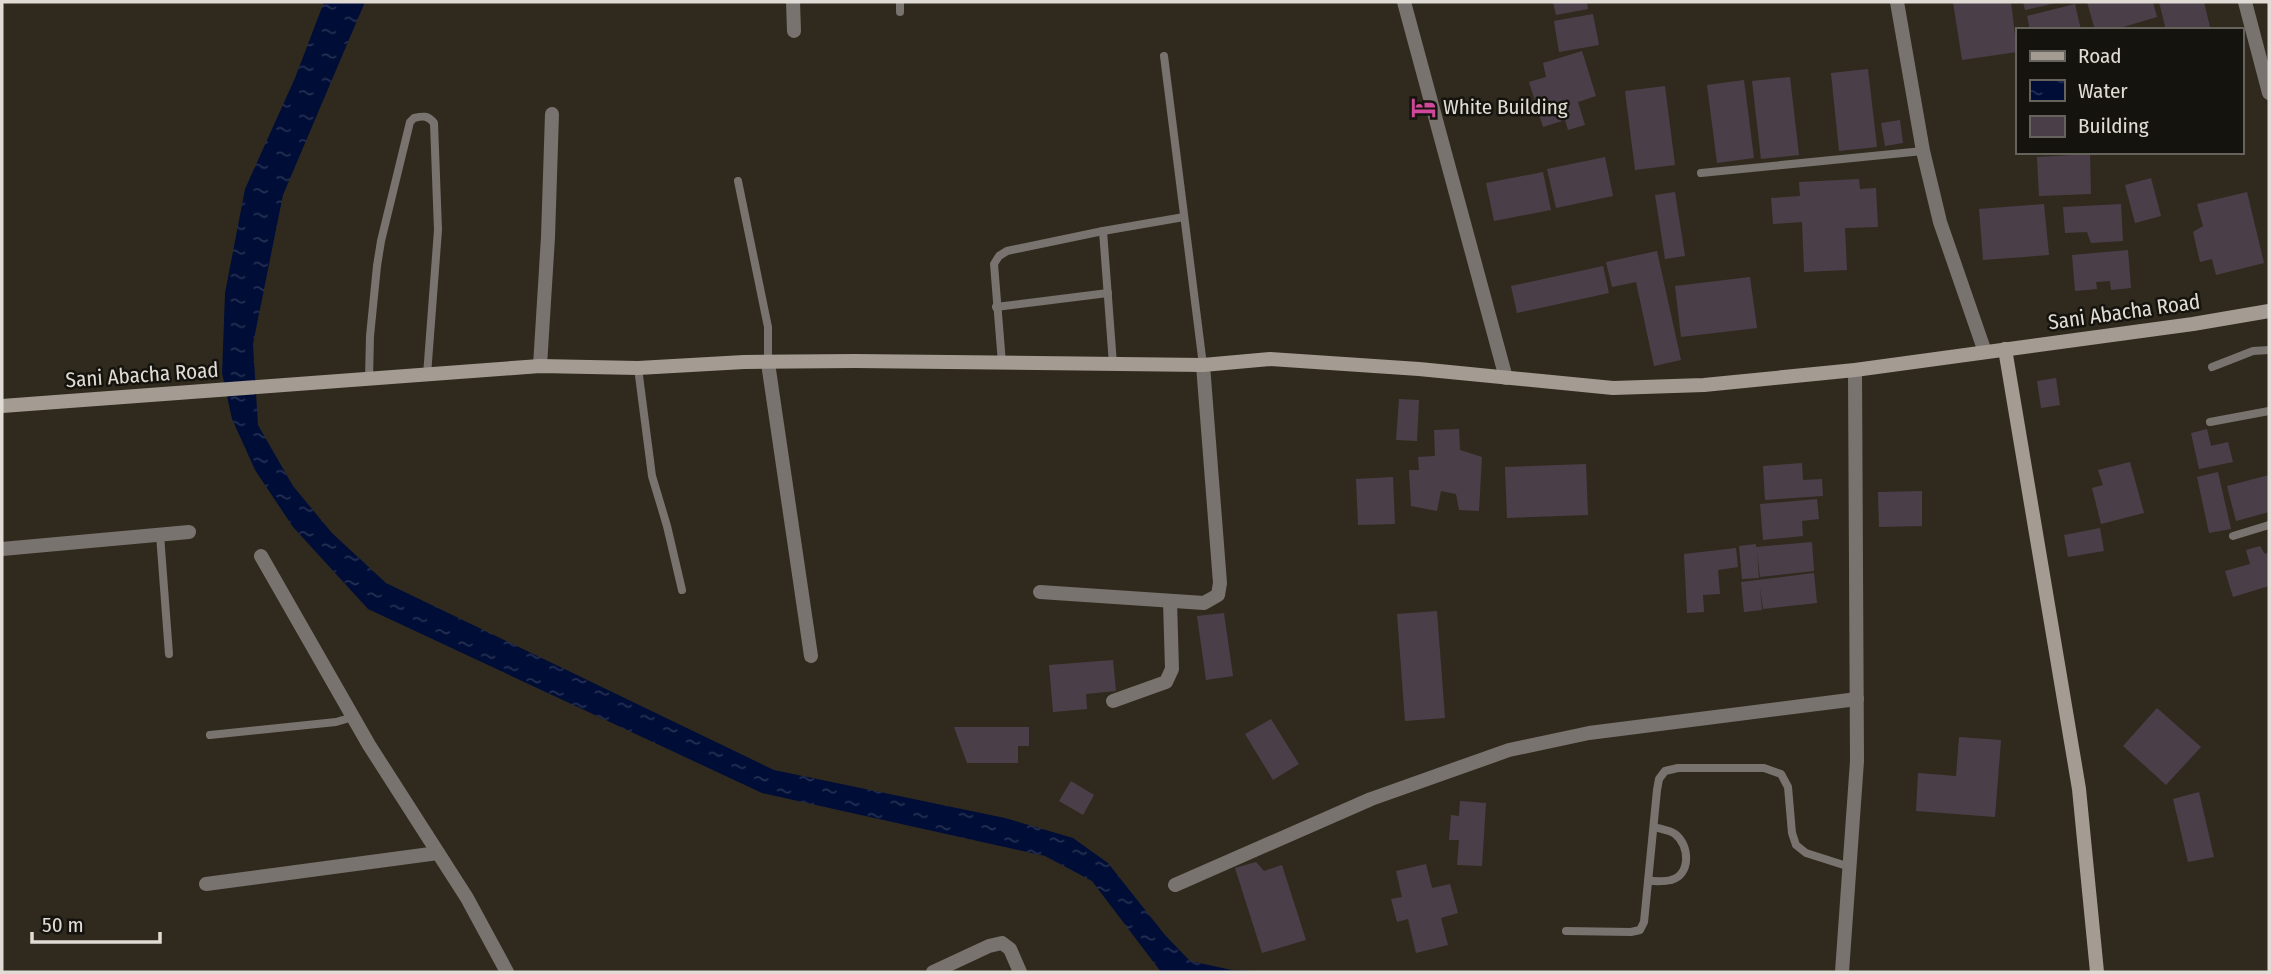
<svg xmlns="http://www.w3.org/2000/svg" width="2271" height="974" viewBox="0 0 2271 974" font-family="'Fira Sans Condensed',sans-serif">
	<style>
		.water { fill: url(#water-ripples) }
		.building { fill: #4a3f49 }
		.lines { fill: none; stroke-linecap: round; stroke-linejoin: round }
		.lane { stroke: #78736e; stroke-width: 8 }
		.street { stroke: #78736e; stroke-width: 14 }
		.secondary { stroke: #a49c93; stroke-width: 14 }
		.labels { text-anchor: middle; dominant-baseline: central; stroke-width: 5; stroke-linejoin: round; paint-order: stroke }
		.poi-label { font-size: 21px; fill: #e0dcd5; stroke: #15130d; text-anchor: start }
		.street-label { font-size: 21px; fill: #e0dcd5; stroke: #15130d }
	</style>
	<defs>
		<pattern id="water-ripples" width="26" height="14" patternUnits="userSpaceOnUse" patternTransform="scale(1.75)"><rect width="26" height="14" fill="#000d36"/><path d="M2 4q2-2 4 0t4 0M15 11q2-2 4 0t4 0" fill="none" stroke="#253052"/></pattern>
	</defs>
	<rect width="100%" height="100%" fill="#302a1e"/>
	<path class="water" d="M324,2H365L283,195L253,344L258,425L293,486L332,533L386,583L774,770L1005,818L1073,838L1108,863L1165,935L1190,961L1232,970L1282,972H1161L1092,881L1045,856L762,793L368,609L293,527L255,470L232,419L222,373L225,293L245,189L295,78Z"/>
	<g class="building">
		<path d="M1553,2H1587L1588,9L1556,15Z"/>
		<path d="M1953,2H2011L2017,52L1962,60Z"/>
		<path d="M2023,2H2056V3L2025,10Z"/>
		<path d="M2087,2H2153L2157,17L2113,30H2095Z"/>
		<path d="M2159,2H2204L2210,27L2197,30H2166Z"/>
		<path d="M2075,4L2081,30H2030L2027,16Z"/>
		<path d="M1593,14L1599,45L1559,52L1554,21Z"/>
		<path d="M1582,51L1596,96L1578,102L1585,125L1568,130L1565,120L1543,127L1529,82L1546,77L1543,63Z"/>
		<path d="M1868,69L1877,147L1839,151L1831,73Z"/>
		<path d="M1790,77L1799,155L1761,159L1752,81Z"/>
		<path d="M1744,80L1754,158L1717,163L1707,85Z"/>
		<path d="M1665,86L1675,165L1635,170L1625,91Z"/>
		<path d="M1900,120L1903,143L1885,146L1881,123Z"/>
		<path d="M2090,154L2091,194L2039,196L2037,157Z"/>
		<path d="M1605,157L1613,196L1556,208L1547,169Z"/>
		<path d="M1543,172L1551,210L1494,221L1486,183Z"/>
		<path d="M2151,178L2161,216L2135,223L2125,185Z"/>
		<path d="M1859,179L1860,189L1876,188L1878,227L1845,228L1847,270L1804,272L1802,222L1773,224L1771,198L1800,196L1799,182Z"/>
		<path d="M1675,192L1685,256L1665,259L1655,195Z"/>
		<path d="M2247,192L2264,263L2216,275L2212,259L2200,262L2193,232L2203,226L2197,204Z"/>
		<path d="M2044,204L2049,255L1983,260L1979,209Z"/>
		<path d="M2121,204L2123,241L2091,243L2087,232L2065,233L2063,207Z"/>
		<path d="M2128,250L2131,288L2111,290L2110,281L2096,282L2097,289L2075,291L2072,255Z"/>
		<path d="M1657,251L1681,360L1654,366L1636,282L1612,287L1606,262Z"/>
		<path d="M1603,266L1609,293L1517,313L1511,286Z"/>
		<path d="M1750,277L1757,328L1681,337L1675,286Z"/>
		<path d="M2056,378L2060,405L2041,408L2037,381Z"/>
		<path d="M1399,399L1419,400L1417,441L1396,440Z"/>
		<path d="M1459,429L1460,450L1482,457L1479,511L1459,510L1456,494L1441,491L1437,511L1411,506L1409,470H1419L1418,457L1435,456L1434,430Z"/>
		<path d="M2207,429L2211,446L2228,442L2233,462L2199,469L2191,433Z"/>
		<path d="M2130,462L2144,513L2101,524L2092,488L2103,485L2098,470Z"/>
		<path d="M1802,463L1803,480L1822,479L1823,496L1765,500L1763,466Z"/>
		<path d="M1586,464L1588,515L1507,518L1505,467Z"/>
		<path d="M2218,472L2231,529L2209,533L2197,477Z"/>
		<path d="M2269,475V512L2236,521L2227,486Z"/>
		<path d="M1393,477L1395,524L1358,525L1356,479Z"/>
		<path d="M1922,491V526L1879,527L1878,492Z"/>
		<path d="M1817,499L1819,519L1802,521L1803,536L1763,540L1760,504Z"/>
		<path d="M2100,528L2104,551L2068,557L2064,535Z"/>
		<path d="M1812,542L1814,571L1760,577L1757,552L1759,578L1742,579L1739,546L1756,544V547Z"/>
		<path d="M2260,546L2265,554L2269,552V586L2233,597L2225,571L2250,564L2246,550Z"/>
		<path d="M1736,548L1738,567L1718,570L1720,594L1703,595L1704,612L1687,613L1684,554Z"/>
		<path d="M1814,573L1817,603L1763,609L1760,587L1762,610L1744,612L1741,582Z"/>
		<path d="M1437,611L1445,718L1405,721L1397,614Z"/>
		<path d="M1224,613L1233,676L1206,680L1197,616Z"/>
		<path d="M1113,660L1116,691L1086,694L1087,709L1053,712L1049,665Z"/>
		<path d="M2157,708L2201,747L2166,785L2123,746Z"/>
		<path d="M1271,719L1299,764L1273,780L1245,734Z"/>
		<path d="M954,727H1029V746H1018V763H967Z"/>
		<path d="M1959,737L2001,740L1995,817L1916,811L1918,773L1956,776Z"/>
		<path d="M1071,781L1094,795L1083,815L1059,801Z"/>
		<path d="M2199,792L2214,857L2188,862L2173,799Z"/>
		<path d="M1460,801L1486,803L1482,866L1457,865L1459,840H1449L1451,815L1459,816Z"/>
		<path d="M1256,862L1264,871L1282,865L1306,940L1262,953L1235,868Z"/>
		<path d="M1426,864L1432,888L1450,884L1458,913L1441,918L1448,945L1416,953L1408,919L1397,922L1391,899L1402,897L1396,871Z"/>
	</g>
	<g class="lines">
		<g class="lane">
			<path d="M900,12V2"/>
			<path d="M1164,56L1203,365"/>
			<path d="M1701,173L1923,151"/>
			<path d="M738,181L768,327V363"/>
			<path d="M1103,231L1113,364"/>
			<path d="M996,307L1108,293"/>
			<path d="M1002,363L994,264L999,256L1007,251L1103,231L1184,217"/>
			<path d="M2212,367L2253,351L2269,350"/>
			<path d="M638,368L652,476L667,526L682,590"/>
			<path d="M369,379L370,336L377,266L381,241L410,122L414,118C423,116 428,115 434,123L438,230L427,375"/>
			<path d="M2210,422L2269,411"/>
			<path d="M160,535L169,654"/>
			<path d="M2233,536L2269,525"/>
			<path d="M210,735L336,722L353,717"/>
			<path d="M1648,881C1655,881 1664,882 1671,880C1691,875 1690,845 1675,834C1669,830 1660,829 1654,827"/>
			<path d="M1566,931L1631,932L1640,930L1644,922L1657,790L1659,779L1665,771L1678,768H1764L1781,774L1788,787L1792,833L1796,845L1806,853L1850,867"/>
		</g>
		<g class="street">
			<path d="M793,2L794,31"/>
			<path d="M1404,2L1506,378"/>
			<path d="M1897,2L1923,151L1940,222L1985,352"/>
			<path d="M2245,2L2269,93"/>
			<path d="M768,363L811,656"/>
			<path d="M540,366L548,237L552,114"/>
			<path d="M2,549L189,532"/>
			<path d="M261,556L369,745L467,898L507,972"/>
			<path d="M1040,592L1204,603L1218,595L1220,583L1203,365"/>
			<path d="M1113,701L1166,682L1172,669L1170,601"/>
			<path d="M206,884L438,853"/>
			<path d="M1175,885L1371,799L1509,750L1589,733L1857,699"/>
			<path d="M933,972L989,946L1002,943L1010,949L1020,972"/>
			<path d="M1842,972L1857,761L1855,370"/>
		</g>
		<g class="secondary">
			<path d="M2005,349L2079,789L2097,972"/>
			<path d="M2,406L540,366L638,368L744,362L855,361L1203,365L1270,359L1419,369L1613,388L1704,385L1855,370L2193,324L2269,311"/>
		</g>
	</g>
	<defs>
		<symbol id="hotel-bare" viewBox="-9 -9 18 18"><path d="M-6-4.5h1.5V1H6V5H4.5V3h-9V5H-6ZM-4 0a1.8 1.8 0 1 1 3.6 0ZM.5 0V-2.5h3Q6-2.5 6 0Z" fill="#d1479c" stroke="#15130d" stroke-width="2.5" paint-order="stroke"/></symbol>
	</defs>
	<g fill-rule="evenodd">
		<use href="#hotel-bare" x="1406" y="90" width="35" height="35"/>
	</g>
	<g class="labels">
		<g class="poi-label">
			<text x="1443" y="107">White Building</text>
		</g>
		<g class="street-label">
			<text transform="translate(2124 312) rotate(-8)">Sani Abacha Road</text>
			<text transform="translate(142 375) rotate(-4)">Sani Abacha Road</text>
		</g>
	</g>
	<rect width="2271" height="974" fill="none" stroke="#e0dcd5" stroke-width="7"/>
	<rect x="2016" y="28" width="228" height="126" fill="#15130d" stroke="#66635d" stroke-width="2"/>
	<rect x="2030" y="51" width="35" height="10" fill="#a49c93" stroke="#66635d" stroke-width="2"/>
	<text x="2078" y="63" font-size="21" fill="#e0dcd5">Road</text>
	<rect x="2030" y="80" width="35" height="21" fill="url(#water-ripples)" stroke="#66635d" stroke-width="2"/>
	<text x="2078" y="98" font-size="21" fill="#e0dcd5">Water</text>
	<rect x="2030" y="116" width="35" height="21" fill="#4a3f49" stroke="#66635d" stroke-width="2"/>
	<text x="2078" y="133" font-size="21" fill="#e0dcd5">Building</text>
	<path d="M32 932v10h128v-10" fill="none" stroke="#e0dcd5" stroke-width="3.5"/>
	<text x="42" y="932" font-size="21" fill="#e0dcd5" stroke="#15130d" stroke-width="5" paint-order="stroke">50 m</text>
</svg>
